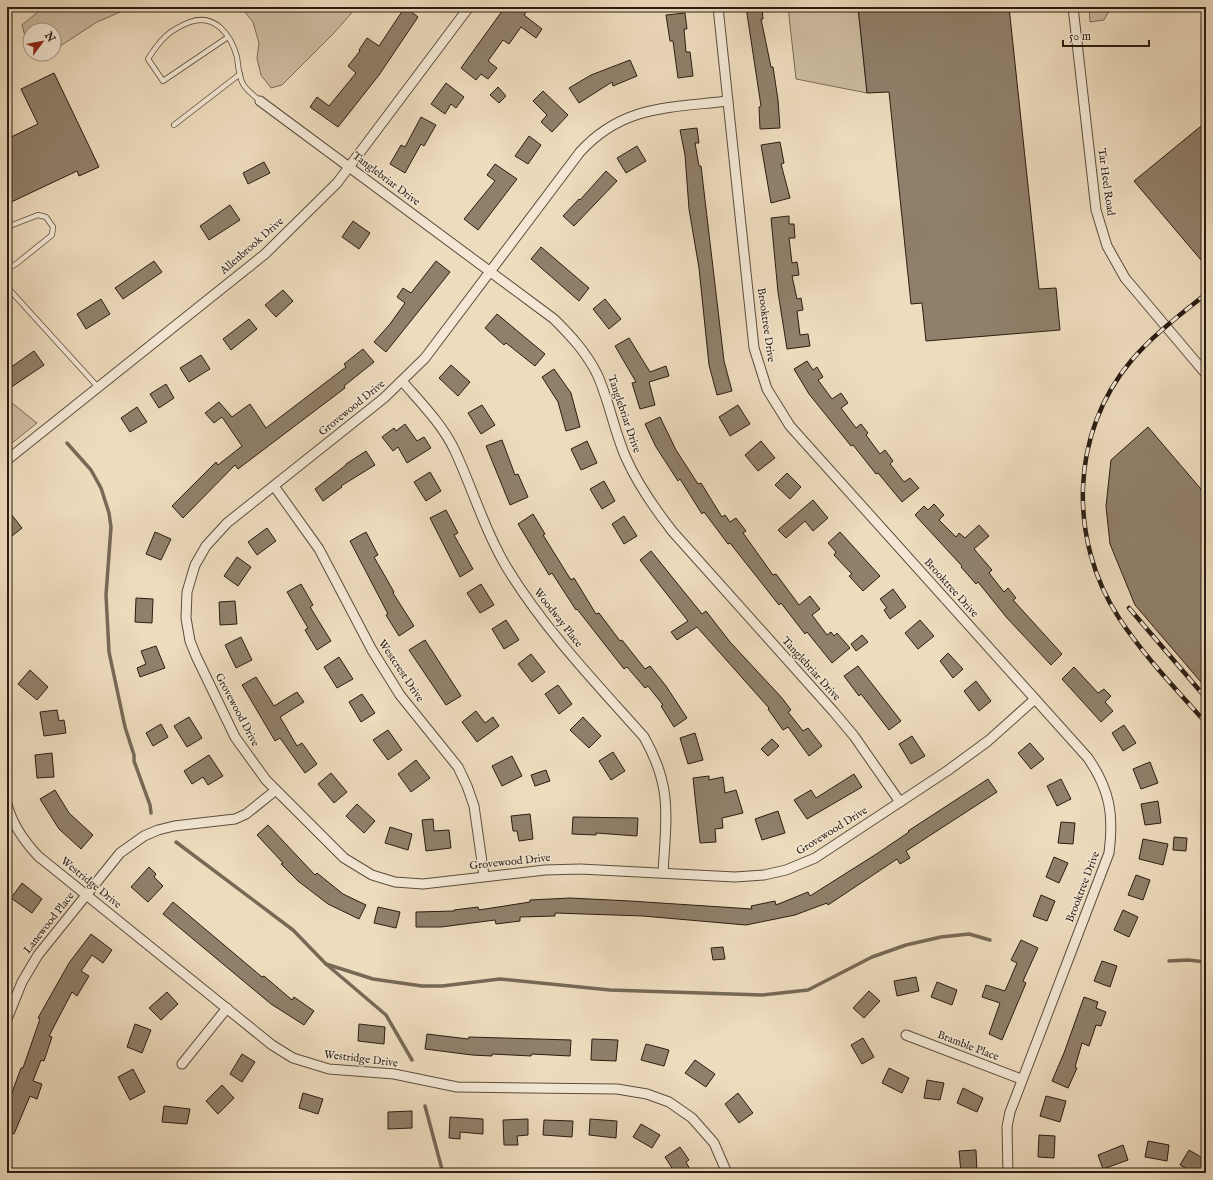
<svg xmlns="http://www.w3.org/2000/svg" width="1213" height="1180" viewBox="0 0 1213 1180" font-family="'IM FELL English',serif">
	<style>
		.green { fill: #cdbca1; stroke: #7c6c5a }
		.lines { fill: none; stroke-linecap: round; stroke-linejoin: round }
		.stream { stroke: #776956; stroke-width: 3.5 }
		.building { fill: #90806b; stroke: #2a1d12 }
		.service-casing { stroke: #5b4d3d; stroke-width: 6 }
		.minor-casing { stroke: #5b4d3d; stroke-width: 11 }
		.service { stroke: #f4e8d5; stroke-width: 4.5 }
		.minor { stroke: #f4e8d5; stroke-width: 9 }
		.rail-casing { stroke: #2a1d12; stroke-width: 4.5 }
		.rail { stroke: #f4e8d5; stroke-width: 3; stroke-dasharray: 9; stroke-linecap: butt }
		.labels { text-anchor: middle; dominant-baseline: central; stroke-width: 3; stroke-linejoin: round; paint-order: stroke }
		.street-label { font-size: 11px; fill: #2a1d12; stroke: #f4e8d5 }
	</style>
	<rect width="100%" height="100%" fill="#eedcbe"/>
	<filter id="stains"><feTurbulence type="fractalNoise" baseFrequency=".005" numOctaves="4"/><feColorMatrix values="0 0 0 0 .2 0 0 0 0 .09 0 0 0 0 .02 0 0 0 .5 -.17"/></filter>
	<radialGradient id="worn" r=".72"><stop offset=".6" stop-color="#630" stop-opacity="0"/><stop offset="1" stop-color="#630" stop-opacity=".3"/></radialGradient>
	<g class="green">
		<path d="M44,7H132L97,22L54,50V30H30V43L25,36L22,25Z"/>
		<path d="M241,7H357L333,34L282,85L271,88L261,75L257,58L259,43L253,22Z"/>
		<path d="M788,7H858L867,93L796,79Z"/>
		<path d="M1089,7H1111L1104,20L1090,22Z"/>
		<path d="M7,399L37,423L7,447Z"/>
	</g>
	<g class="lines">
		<g class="stream">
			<path d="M7,424L8,425"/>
			<path d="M67,443L91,470L101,488L109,513L111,527L106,595L109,652L125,727L134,755V761L150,805L151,813"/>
			<path d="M176,842L293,930L326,964L386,1015L412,1060"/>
			<path d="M1169,961L1188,960L1206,962"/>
			<path d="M326,964L373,979L422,986H442L500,979L610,990L762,995L808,990L872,957L906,945L941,937L969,934L990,940"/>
			<path d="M425,1106L443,1173"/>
		</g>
	</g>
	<g class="building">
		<path d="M405,7L418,17L379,75L338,127L310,107L317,97L329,106L356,73L348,66L360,51L359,50L367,38L379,46Z"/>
		<path d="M505,7H530L524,15L542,29L536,38L521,27L509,44L503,40L488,61L497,68L488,79L481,74L476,80L461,68Z"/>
		<path d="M746,7H762L763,19H761L771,67H773L778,100L780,128L760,129L759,107L761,106Z"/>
		<path d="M858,7H1009L1039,289L1056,288L1060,330L926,341L922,303L911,304L889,92L867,93Z"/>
		<path d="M685,13L687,29H684L686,52H690L693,76L678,78L673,41H670L666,15Z"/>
		<path d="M630,60L637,76L613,86L612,82L579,103L569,88L591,75Z"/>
		<path d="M54,73L99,167L79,176L77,171L7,204V139L38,124L21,89Z"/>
		<path d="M446,83L464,97L456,108L451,104L445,114L431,104Z"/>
		<path d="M498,87L506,96L499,103L490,95Z"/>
		<path d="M543,91L568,115L552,132L541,122L547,115L533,101Z"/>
		<path d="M421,117L436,125L424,146L421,144L405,173L390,164L401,145L405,147Z"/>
		<path d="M1206,122V256L1201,260L1134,181Z"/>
		<path d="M697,128L699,143H695L699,166H701L724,361L732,391L717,395L709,365L699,268L689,209L685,155L680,130Z"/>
		<path d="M529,136L541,145L528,164L515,156Z"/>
		<path d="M780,142L784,163L781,164L790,198L771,203L761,145Z"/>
		<path d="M637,146L646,161L626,173L617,158Z"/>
		<path d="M264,162L270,173L248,184L243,173Z"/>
		<path d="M495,164L517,179L478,230L464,219L495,181L487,175Z"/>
		<path d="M606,171L617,181L574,226L563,216L579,199L580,200Z"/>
		<path d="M230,205L240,220L209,240L200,226Z"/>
		<path d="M789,216V224H794L795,238H789L792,263L797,262L799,275L792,276L797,299L801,298L803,310L797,311L800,335L808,334L810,346L787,349L778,292L771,218Z"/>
		<path d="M353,221L370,233L359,249L342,237Z"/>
		<path d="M541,247L589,288L579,301L531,259Z"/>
		<path d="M154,261L162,272L123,299L115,288Z"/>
		<path d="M436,261L450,272L386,352L374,342L390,324L405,303L397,297L403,288L411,293Z"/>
		<path d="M283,290L293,301L276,317L265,305Z"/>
		<path d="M101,299L110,314L86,329L77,314Z"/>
		<path d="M605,299L621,319L609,329L593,309Z"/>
		<path d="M497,314L545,354L535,366L506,343L504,345L485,328Z"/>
		<path d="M249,319L257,329L231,350L223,339Z"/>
		<path d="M629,338L650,372L666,366L669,376L649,382L655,405L640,409L632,383L636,382L615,346Z"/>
		<path d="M363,349L374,362L344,386L345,388L238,469L235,465L183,518L172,506L216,462L218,465L242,446L222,417L214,423L205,413L219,402L232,417L250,404L266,428L346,367L344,364Z"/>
		<path d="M34,351L44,365L10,388L7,383V370Z"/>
		<path d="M201,355L210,369L189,382L180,368Z"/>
		<path d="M807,361L813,370L817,367L823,377L818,380L832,399L841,393L848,403L841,408L856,428L861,424L868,433L866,435L880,454L885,450L893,461L890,464L904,482L910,478L919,488L902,502L878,473L876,474L853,445L851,446L809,394L794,369Z"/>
		<path d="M451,365L470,382L458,396L439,378Z"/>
		<path d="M554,369L571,393L580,427L566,431L558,402L542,377Z"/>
		<path d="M166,384L174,398L159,408L150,394Z"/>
		<path d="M482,405L495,425L481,434L468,413Z"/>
		<path d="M738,405L750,424L730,436L719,417Z"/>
		<path d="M137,407L147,422L130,432L121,418Z"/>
		<path d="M660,417L676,450L698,484L701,483L722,517L725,515L730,522L736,518L746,531L743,533L773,575L776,574L799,605L810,596L820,609L812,615L827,635L831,632L834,636L837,633L850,648L832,663L807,632L805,634L781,603L779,605L730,543L728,544L704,512L702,514L680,479L678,481L656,447L645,424Z"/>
		<path d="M405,424L417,441L424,437L431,448L407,463L398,447L393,451L382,437L394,428L396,431Z"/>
		<path d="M1148,427L1206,495V688L1135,605L1110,544L1106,506L1111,460Z"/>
		<path d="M502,440L515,475L518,474L528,497L510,505L486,446Z"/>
		<path d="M587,441L597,463L581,470L571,449Z"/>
		<path d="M761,441L775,458L758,471L745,455Z"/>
		<path d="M366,451L375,465L341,486L342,487L323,501L315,489L346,465V464Z"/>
		<path d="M430,472L441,491L426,501L414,482Z"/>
		<path d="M787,473L801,487L790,499L775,485Z"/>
		<path d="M604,481L615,501L602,509L590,489Z"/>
		<path d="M813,500L828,518L813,531L805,521L786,538L778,530Z"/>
		<path d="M934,504L944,515L939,520L956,537L959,533L965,538L979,525L989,536L974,549L992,570L989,573L1004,592L1008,588L1016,598L1013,600L1062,654L1051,665L1007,618L978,582L976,584L961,567L962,566L915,515L924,506L928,510Z"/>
		<path d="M7,509L22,528L7,540Z"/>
		<path d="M446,510L458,533L454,535L473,569L460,577L430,518Z"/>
		<path d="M533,514L545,534L543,535L571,580L574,578L596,614L599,613L620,641L622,640L645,669L650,666L666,686L687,718L674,727L661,706L663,705L648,686L645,688L627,667L624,669L577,609L576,610L552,573L549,575L518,524Z"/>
		<path d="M624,516L637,536L624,544L612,524Z"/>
		<path d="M267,528L276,541L257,555L248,542Z"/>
		<path d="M155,532L171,539L161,560L146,554Z"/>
		<path d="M366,532L378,555L374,557L394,592L393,593L414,626L399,636L386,615L388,614L350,541Z"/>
		<path d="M840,532L880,576L863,591L849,576L852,574L834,555L836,552L828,543Z"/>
		<path d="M651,551L702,614L706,611L730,642L782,698L791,710L788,712L803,731L808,728L822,746L809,756L788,727L783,730L768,709L769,708L697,627L677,640L671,632L688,621L640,560Z"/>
		<path d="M237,557L251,567L238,586L224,576Z"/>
		<path d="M301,584L313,605L310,607L331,641L317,650L305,630L308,628L287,592Z"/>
		<path d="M481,584L494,605L480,613L467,593Z"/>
		<path d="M893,589L906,607L890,619L884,610L887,608L880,599Z"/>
		<path d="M136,598L153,599L152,623L135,622Z"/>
		<path d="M235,601L237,624L220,625L219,602Z"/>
		<path d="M506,620L519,640L504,649L492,629Z"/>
		<path d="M920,620L934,636L918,649L905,633Z"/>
		<path d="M862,635L868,642L856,651L851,644Z"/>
		<path d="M241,637L252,660L236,668L225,645Z"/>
		<path d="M425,640L461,696L446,705L409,650Z"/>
		<path d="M156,646L165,668L140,677L137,668L146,664L141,651Z"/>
		<path d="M948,653L963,669L953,678L940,661Z"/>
		<path d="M531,654L545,672L532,682L518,664Z"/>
		<path d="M339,657L353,679L337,688L324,667Z"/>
		<path d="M858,666L901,721L889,730L861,694L859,696L844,676Z"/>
		<path d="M1074,667L1098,693L1104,689L1111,696L1105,702L1113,711L1101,722L1062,679Z"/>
		<path d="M30,670L48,687L37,700L18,684Z"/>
		<path d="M256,677L274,706L297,692L304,702L280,717L297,746L302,743L317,764L305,773L280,738L275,741L242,685Z"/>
		<path d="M976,681L991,701L979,711L964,691Z"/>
		<path d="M558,685L572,704L559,714L545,694Z"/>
		<path d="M362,694L375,713L361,722L349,702Z"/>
		<path d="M57,710L59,721L64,720L66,733L44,736L40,712Z"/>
		<path d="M476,711L485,723L493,717L499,726L477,742L462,722Z"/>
		<path d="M189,717L202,738L187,747L174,726Z"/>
		<path d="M583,717L601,736L589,748L570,730Z"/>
		<path d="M161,724L168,737L153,746L146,733Z"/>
		<path d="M1124,725L1136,743L1123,751L1112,733Z"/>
		<path d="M388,730L402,750L388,760L373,740Z"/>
		<path d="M695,733L703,760L688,764L680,738Z"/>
		<path d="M912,736L925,756L911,764L899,744Z"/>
		<path d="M772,739L779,746L768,756L761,749Z"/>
		<path d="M1030,743L1044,759L1031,769L1018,753Z"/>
		<path d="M613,752L625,771L611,780L599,761Z"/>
		<path d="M52,753L54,777L37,778L35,755Z"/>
		<path d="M209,755L223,776L208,785L203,777L192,784L184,771Z"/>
		<path d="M512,756L522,776L502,786L492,766Z"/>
		<path d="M416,760L430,778L411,792L398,774Z"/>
		<path d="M1150,762L1158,783L1141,789L1133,769Z"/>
		<path d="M546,770L550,781L535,786L531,775Z"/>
		<path d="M331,773L347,792L334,803L318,784Z"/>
		<path d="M854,774L862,787L807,819L794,800L811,790L816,798Z"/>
		<path d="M709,776V780L723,777L725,793L736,790L743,813L722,818L723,828L715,829L716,842L700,843L693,778Z"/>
		<path d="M988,779L997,792L906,851L910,858L900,864L897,859L828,905L827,903L795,915L746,925L643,916L555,913V916L520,917V921L496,924L495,920L441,927H416V912L454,911V910L478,907L479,910L530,902V900L570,898L630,901L752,909L751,906L775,901L776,905L808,892L810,896L878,853L909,832L908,831Z"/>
		<path d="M1061,779L1071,799L1057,806L1047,786Z"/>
		<path d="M55,790L69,813L93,835L81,849L59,829L40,799Z"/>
		<path d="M1158,801L1161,823L1145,825L1141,804Z"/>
		<path d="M357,804L375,821L364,833L346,816Z"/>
		<path d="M778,811L785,833L762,840L755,819Z"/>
		<path d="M530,814L533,839L519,841L517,831H513L511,816Z"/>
		<path d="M573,817L638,818L637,836L596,833V835L572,834Z"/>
		<path d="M433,819L434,831L449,830L451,848L426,851L422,820Z"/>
		<path d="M1061,822L1075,823L1073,844L1058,843Z"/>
		<path d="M268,825L315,875L317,873L343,894L366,905L359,919L328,904L298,881L281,864L283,863L257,835Z"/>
		<path d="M390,827L412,834L408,850L385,843Z"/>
		<path d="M1174,837L1187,838L1186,851L1173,850Z"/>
		<path d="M1143,839L1168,844L1163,865L1139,859Z"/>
		<path d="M1054,857L1068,863L1059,883L1046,877Z"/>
		<path d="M149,867L156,874L154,877L163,886L148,902L131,887Z"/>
		<path d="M1136,875L1150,880L1143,900L1128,895Z"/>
		<path d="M22,883L42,899L32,913L11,898Z"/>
		<path d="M1041,895L1055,901L1047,921L1033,916Z"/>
		<path d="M173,902L262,977L264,976L292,1000L294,997L314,1011L304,1025L271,1004L163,914Z"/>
		<path d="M378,907L400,912L396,928L374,923Z"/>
		<path d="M1123,910L1138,917L1129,937L1114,930Z"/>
		<path d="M91,934L112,950L103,963L92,955L81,971L89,976L77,996L72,992L49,1036L52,1037L44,1061L41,1060L33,1081L42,1084L37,1099L30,1096L14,1134L7,1131V1106L21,1068H23L40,1019L38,1018L69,963Z"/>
		<path d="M1021,940L1038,948L1023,981L1026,983L1002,1040L989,1034L1000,1003L982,997L986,985L1005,991L1017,963L1011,960Z"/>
		<path d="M723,947L725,959L713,960L711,948Z"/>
		<path d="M1102,961L1117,966L1110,987L1094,981Z"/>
		<path d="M916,977L919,991L897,996L894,981Z"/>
		<path d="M937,982L957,990L952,1005L931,997Z"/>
		<path d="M869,991L880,1001L864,1018L853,1008Z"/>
		<path d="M167,992L178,1004L161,1020L149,1008Z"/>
		<path d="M1084,997L1098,1002L1096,1008L1106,1012L1101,1026L1096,1025L1089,1046L1082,1043L1075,1067L1077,1068L1068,1088L1052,1081L1064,1053Z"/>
		<path d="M135,1024L151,1030L142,1053L127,1047Z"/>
		<path d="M359,1024L385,1027L384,1044L358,1041Z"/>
		<path d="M427,1034L468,1039L469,1037L571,1040L570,1056L532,1054L531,1056L492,1054V1056L472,1055L425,1049Z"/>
		<path d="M863,1038L874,1057L862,1064L851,1045Z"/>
		<path d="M592,1039L618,1040L616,1061L591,1060Z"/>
		<path d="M646,1044L669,1050L664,1066L641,1060Z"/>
		<path d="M242,1054L255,1062L242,1082L230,1074Z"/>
		<path d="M695,1060L715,1074L706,1087L685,1073Z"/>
		<path d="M889,1068L909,1078L902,1093L882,1083Z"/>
		<path d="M133,1069L145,1092L130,1100L118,1077Z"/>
		<path d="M927,1080L944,1083L940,1100L924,1098Z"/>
		<path d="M222,1085L234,1098L218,1114L206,1101Z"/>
		<path d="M963,1088L983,1098L977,1112L957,1103Z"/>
		<path d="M303,1093L323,1099L318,1114L299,1108Z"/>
		<path d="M738,1093L753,1113L739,1123L725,1104Z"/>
		<path d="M1046,1096L1066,1101L1060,1122L1040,1116Z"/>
		<path d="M164,1106L190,1109L187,1124L162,1122Z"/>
		<path d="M412,1111V1128L388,1129V1112Z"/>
		<path d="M450,1117L483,1119V1134L460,1132V1139L449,1138Z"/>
		<path d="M528,1119V1135L517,1136L518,1145H504L503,1120Z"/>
		<path d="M590,1119L617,1121L616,1138L589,1135Z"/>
		<path d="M544,1120L573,1121L572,1137L543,1135Z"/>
		<path d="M641,1124L660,1135L652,1148L633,1137Z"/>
		<path d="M1039,1135L1055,1136L1054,1158L1038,1157Z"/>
		<path d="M1148,1141L1169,1145L1167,1161L1145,1157Z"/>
		<path d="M1123,1145L1128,1160L1103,1169L1098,1155Z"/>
		<path d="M680,1147L689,1160L686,1162L692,1173H675L665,1157Z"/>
		<path d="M976,1150L977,1172L961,1173L959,1151Z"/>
		<path d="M1189,1150L1206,1160V1169L1204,1173H1194L1180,1165Z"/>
	</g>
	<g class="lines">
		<defs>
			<g id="service">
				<path d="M228,37L163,81L148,59C160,40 169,30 190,22C215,13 231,35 237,57C238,65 239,77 243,84C246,90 255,96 260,101"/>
				<path d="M174,125L240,74"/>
				<path d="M7,227L38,215L46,217L53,227L52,235L16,264L7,269"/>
				<path d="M7,287L97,386"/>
			</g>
			<g id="minor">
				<path d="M718,7L754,348L767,389L790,426L1088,758C1110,790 1114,815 1109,853L1010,1112L1007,1127L1008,1173"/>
				<path d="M1073,7L1096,210L1107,246L1125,278L1206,374"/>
				<path d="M260,101L554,319C571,336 586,352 597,374C609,400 614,431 626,458C638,485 655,509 673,532L833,711L854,736L900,802"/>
				<path d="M728,101C669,108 623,105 580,152L425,358L384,398L227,523L206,546L195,565L187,592L186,618L190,641L196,656L235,737L266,780L344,858L372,875L395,882L423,884L545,870L580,869L735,877L764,875L786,870L815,858L947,771L988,741L1035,699"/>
				<path d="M402,381C421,403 443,425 455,451C473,490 485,531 507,568C545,630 596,683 644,737C673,788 666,818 663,873"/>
				<path d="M7,460L265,254L337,183L469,7"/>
				<path d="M274,486L319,549L372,650L400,695L458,767L467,786L474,806L484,876"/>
				<path d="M7,804C12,824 24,841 38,856L272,1045L293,1058L329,1069L394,1074L457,1087L617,1089L647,1094L669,1102L692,1118L714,1143L727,1173"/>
				<path d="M7,1019L22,982L38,955L120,853L144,836L158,830L174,826L235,819L246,814L276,790"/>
				<path d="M906,1035L1021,1079"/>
				<path d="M182,1064L227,1008"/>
			</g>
		</defs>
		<use href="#service" class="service-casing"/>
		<use href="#minor" class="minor-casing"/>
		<use href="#service" class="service"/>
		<use href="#minor" class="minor"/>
		<defs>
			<g id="rail">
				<path d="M1206,294C1180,315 1153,335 1131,361C1070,433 1068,540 1119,618C1144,656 1176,689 1206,723"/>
				<path d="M1129,608L1206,698"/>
			</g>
		</defs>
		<use href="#rail" class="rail-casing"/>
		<use href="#rail" class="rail"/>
	</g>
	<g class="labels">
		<g class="street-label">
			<text transform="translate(386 179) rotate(37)">Tanglebriar Drive</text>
			<text transform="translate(1106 182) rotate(82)">Tar Heel Road</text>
			<text transform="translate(252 246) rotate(-41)">Allenbrook Drive</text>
			<text transform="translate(766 325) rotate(82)">Brooktree Drive</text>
			<text transform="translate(352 408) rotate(-39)">Grovewood Drive</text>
			<text transform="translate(624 414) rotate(71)">Tanglebriar Drive</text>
			<text transform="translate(951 588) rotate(48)">Brooktree Drive</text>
			<text transform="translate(558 618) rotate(52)">Woodway Place</text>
			<text transform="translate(811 669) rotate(48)">Tanglebriar Drive</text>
			<text transform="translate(401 671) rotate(56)">Westcrest Drive</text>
			<text transform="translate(237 710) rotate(62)">Grovewood Drive</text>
			<text transform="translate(832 831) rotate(-32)">Grovewood Drive</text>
			<text transform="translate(510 862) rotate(-6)">Grovewood Drive</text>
			<text transform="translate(91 883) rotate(39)">Westridge Drive</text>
			<text transform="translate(1083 887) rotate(-69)">Brooktree Drive</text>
			<text transform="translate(49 923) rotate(-52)">Lanewood Place</text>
			<text transform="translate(968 1046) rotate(21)">Bramble Place</text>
			<text transform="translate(361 1059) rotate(7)">Westridge Drive</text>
		</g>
	</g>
	<rect width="1213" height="1180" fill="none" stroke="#eedcbe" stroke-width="24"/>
	<rect x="8" y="8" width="1197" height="1164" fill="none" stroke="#2a1d12" stroke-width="2"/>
	<rect x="12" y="12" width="1189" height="1156" fill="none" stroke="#2a1d12"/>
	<g transform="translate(42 42) rotate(58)"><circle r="19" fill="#f4e8d5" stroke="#a39787"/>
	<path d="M0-3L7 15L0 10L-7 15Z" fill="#8f2418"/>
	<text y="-6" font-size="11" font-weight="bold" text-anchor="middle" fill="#2a1d12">N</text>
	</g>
	<path d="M1063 40v6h86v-6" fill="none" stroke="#2a1d12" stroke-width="2"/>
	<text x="1069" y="40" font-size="12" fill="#2a1d12" stroke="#f4e8d5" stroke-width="3" paint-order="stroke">50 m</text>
	<rect width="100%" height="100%" filter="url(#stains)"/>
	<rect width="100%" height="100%" fill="url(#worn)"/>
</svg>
